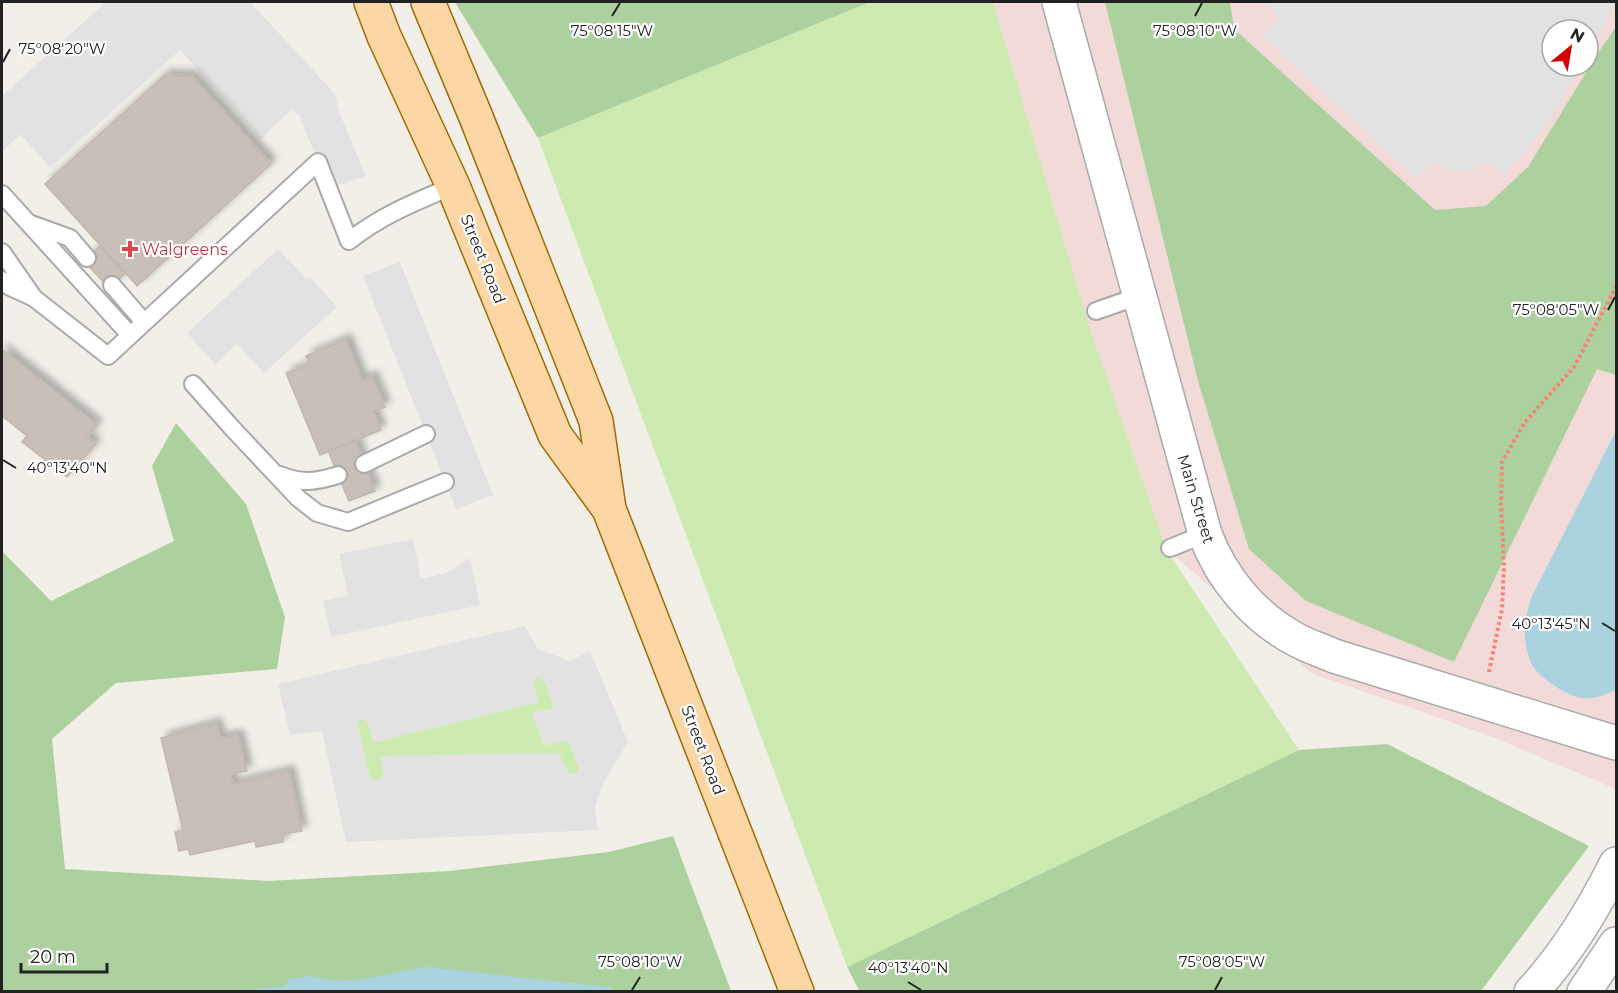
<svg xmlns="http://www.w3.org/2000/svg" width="1618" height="993" viewBox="0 0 1618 993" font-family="Montserrat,sans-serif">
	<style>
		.commercial { fill: #f2dad9; fill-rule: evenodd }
		.grass { fill: #cdebb0 }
		.forest { fill: #add19e }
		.parking { fill: #e2e2e2; fill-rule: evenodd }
		.water { fill: #aad3df }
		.building { fill: #c7bfb8; stroke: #c4b6ab; stroke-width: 1.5; filter: url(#shadow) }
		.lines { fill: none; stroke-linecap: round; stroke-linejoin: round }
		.lane-casing { stroke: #a9a9a9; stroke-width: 20 }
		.street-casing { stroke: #a9a9a9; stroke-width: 36 }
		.primary-casing { stroke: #a06b00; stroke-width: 36 }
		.path { stroke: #fa8072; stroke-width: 4; stroke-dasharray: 3 3; stroke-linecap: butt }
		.lane { stroke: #fff; stroke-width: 16 }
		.street { stroke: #fff; stroke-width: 33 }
		.primary { stroke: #fcd6a4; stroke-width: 33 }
		.ticks { fill: none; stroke: #222; stroke-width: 2 }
		.health-dot { fill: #e0444e; stroke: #fff; stroke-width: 2 }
		.labels { text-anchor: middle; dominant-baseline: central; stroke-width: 4.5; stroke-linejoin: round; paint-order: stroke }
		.health-label { font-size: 16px; fill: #be3a42; stroke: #fff; text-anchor: start }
		.street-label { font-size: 16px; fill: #222; stroke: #fff }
		.ticks-label { font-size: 15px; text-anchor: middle; fill: #222; stroke: #fff; stroke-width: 4.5; stroke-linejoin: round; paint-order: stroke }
	</style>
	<defs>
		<filter id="shadow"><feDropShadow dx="5.5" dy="-5.5" stdDeviation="3" flood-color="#0004"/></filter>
	</defs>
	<rect width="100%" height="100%" fill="#f2efe9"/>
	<path class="commercial" d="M993,2H1616V789L1490,736L1311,673L1150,535ZM1552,30H1588V66H1552Z"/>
	<g class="grass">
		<path d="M870,2H993L1089,326L1166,549L1299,750L847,967L538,138Z"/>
		<path d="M537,677L545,681L554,707L551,709L533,713L544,745L568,740L579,768L577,774C569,776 567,771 564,765L381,757L384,776L378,780L372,779L369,775L357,723L358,721L363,719L367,721L374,742L539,702L533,683Z"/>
	</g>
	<g class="forest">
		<path d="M458,2H870L538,138L456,4Z"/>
		<path d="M1105,2H1230L1234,29L1435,210L1486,206L1528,167L1598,53L1616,27V375L1597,369L1454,662L1306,601L1249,549L1198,381Z"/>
		<path d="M176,423L246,504L285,617L277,669L116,683L52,739L65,869L269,881L449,871L609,852L673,836L731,991H2V551L51,601L174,541L152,466Z"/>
		<path d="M1387,744L1589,846L1481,991L860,992L847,967L1299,750Z"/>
	</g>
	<g class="parking">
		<path d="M106,2H250L335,94L340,114L366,176L328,188L300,117L292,109L261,139L180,50L50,168L21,134L2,152V96Z"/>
		<path d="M1266,2H1616L1588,54V30H1552V66H1581L1546,124L1505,176L1488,162L1469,170L1452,172L1435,162L1417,179L1263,36L1279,17Z"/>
		<path d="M278,249L307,279L310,277L337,307L264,373L237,344L215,364L187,333Z"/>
		<path d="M400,262L493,495L456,509L363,276Z"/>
		<path d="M413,539L421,579L446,573L470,558L480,605L331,637L323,601L348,595L339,554Z"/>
		<path d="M525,626L538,649L570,661L590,651L628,742L603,784L595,807L598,830L346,842L322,731L290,735L278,684ZM537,677L545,681L554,706L551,709L532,713L545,745L568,740L579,768L577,774L573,775L568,773L559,753L381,756L384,776L377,780L372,779L369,775L357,724L358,721L363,719L367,721L374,742L539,702L533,683Z"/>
	</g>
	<g class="water">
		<path d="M1616,431V690C1605,695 1594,700 1581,698C1565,695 1536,676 1530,661C1522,638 1524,621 1531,598Z"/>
		<path d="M426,967L609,987L616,991H236L285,986L289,979L310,976L339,981L363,979Z"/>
	</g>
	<g class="building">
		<path d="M165,75L192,76L271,164L137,286L45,184Z"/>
		<path d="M100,246L125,273L109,288L84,261Z"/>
		<path d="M346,339L362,380L372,376L385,407L373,412L381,430L320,455L286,373L310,364L306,356Z"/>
		<path d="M2,349L97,425L87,437L96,444L67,477L22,442L27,436L2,416Z"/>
		<path d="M355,441L375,491L349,501L328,451Z"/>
		<path d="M216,723L220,738L238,735L247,771L230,774L233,784L289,771L302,831L283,834V842L256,847L255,841L190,855L188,849L179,851L175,832L183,830L161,738Z"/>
	</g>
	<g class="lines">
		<defs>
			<g id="lane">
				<path d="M2,194L130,335"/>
				<path d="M31,224L70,238L87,258"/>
				<path d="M2,252L34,298L108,356L318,162L349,241C382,215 415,202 453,186"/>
				<path d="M2,280L10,287L32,297"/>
				<path d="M112,285L144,322"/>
				<path d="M1096,311L1139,296"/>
				<path d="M193,384L233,429L298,498L317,513L348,522L445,482"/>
				<path d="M364,464L426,434"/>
				<path d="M280,475C302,484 316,482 338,475"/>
				<path d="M1170,548L1205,534"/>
			</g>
			<g id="street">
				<path d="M1059,2L1205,534C1221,578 1254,617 1295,639C1307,646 1321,650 1334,656L1616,743"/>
				<path d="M1531,992C1566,955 1594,908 1616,864"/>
				<path d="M1584,992L1616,944"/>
			</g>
			<g id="primary">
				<path d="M371,2L384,36L453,186L555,435L606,505"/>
				<path d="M428,2L476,117L596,421L609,509L797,992"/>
			</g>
		</defs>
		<use href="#lane" class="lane-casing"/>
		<use href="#street" class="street-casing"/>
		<use href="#primary" class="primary-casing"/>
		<path class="path" d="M1489,672L1502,609L1504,568L1501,503L1502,462L1525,422L1574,367L1616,287"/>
		<use href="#lane" class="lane"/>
		<use href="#street" class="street"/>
		<use href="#primary" class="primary"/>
	</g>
	<path class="ticks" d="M612,16L620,3M1195,16L1202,3M3,62L10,49M1608,310L1615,297M3,460L16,468M1602,623L1615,631M908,982L921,990M632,990L640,977M1215,990L1222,977"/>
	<path class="health-dot" d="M127 240h6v6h6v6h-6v6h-6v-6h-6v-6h6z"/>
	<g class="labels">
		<g class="health-label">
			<text x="142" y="249">Walgreens</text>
		</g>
		<g class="street-label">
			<text transform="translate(483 259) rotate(68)">Street Road</text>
			<text transform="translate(1196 499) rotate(73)">Main Street</text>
			<text transform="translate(703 750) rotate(69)">Street Road</text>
		</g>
	</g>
	<g class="ticks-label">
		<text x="612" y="36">75°08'15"W</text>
		<text x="1195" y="36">75°08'10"W</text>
		<text x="62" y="54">75°08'20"W</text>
		<text x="1556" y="315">75°08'05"W</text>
		<text x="67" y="473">40°13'40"N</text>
		<text x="1551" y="629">40°13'45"N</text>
		<text x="640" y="967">75°08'10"W</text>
		<text x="1222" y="967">75°08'05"W</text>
		<text x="908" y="973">40°13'40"N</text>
	</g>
	<rect width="1618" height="993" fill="none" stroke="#222222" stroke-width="6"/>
	<g transform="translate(1570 48) rotate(30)"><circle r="28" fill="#ffffff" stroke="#a7a7a7" stroke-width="1.5"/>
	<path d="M0-4.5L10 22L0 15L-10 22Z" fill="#d40000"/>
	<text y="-9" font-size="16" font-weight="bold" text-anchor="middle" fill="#222222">N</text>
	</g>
	<path d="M21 963v9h86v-9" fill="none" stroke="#222222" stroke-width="3"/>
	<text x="30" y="963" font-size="18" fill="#222222" stroke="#ffffff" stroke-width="4.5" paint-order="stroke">20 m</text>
</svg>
